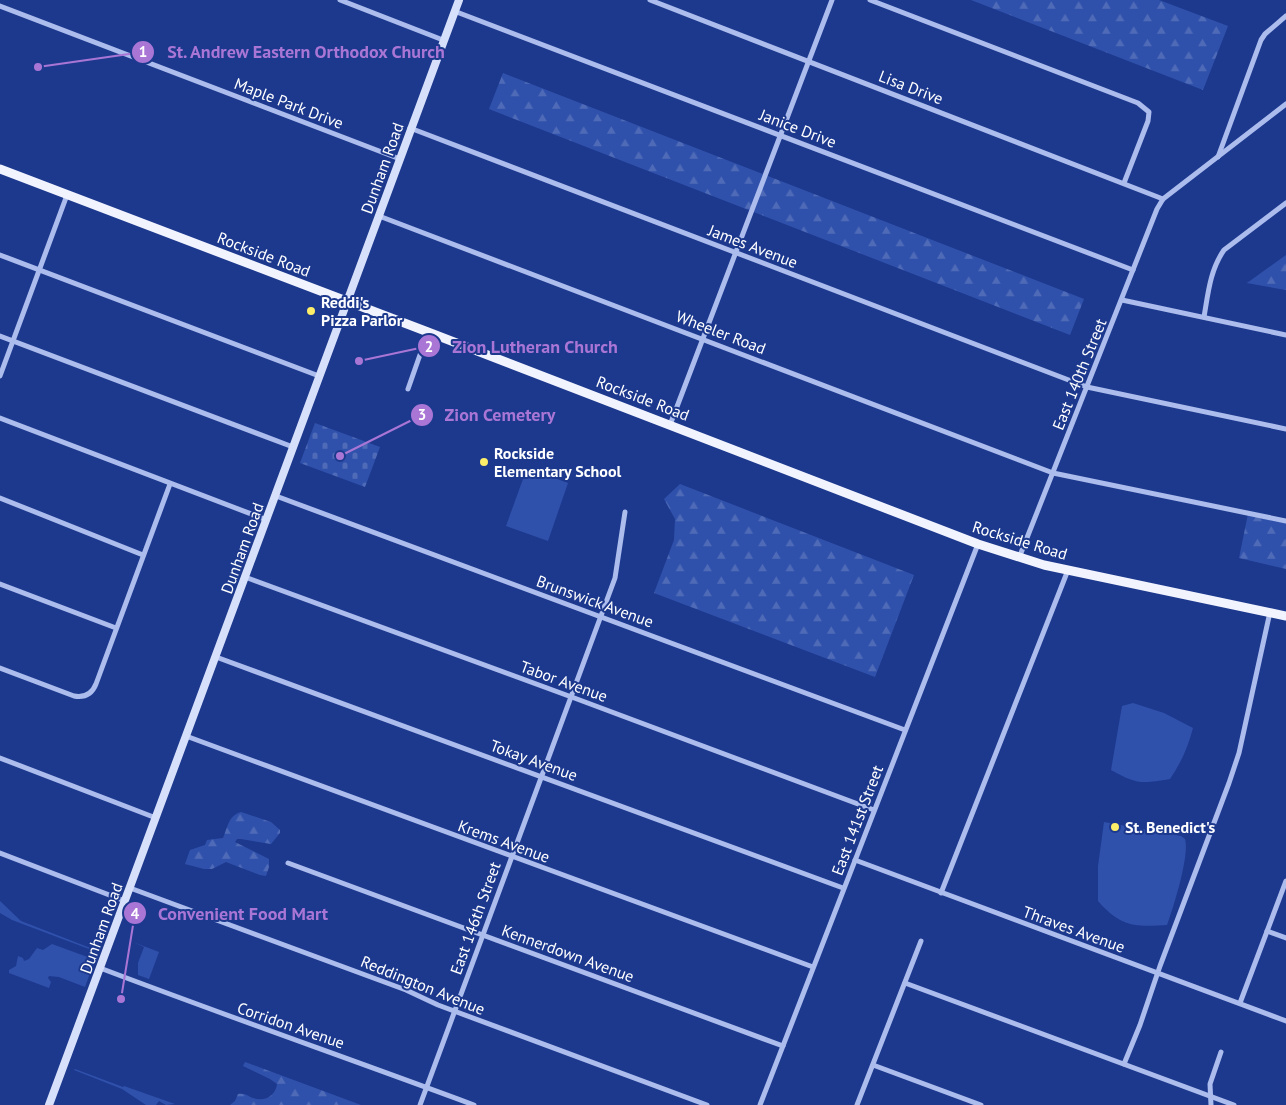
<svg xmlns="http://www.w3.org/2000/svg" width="1286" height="1105" viewBox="0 0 1286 1105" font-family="'PT Sans',sans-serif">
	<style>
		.grass { fill: #3051ab }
		.forest { fill: url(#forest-firs) }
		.cemetery { fill: url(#cemetery-stones) }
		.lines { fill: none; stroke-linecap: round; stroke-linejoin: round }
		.street { stroke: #abbced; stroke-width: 5 }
		.secondary { stroke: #d7e0fa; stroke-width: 8 }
		.primary { stroke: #f1f4ff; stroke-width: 9 }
		.poi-dot { fill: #fdee69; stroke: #1d398e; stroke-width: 2 }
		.labels { text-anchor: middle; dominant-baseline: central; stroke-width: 4; stroke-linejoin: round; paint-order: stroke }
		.street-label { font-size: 16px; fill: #fff; stroke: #1d398e }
		.poi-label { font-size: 16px; font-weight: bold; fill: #fff; stroke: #1d398e; text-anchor: start }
		.leader { fill: none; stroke: #a976d5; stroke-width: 2 }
		.callout-dot { fill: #a976d5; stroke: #1d398e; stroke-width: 2 }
		.mark-label { font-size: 15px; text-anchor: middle; font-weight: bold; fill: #fff }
		.callout-label { font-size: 18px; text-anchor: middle; font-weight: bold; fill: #a976d5; stroke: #1d398e; stroke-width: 4; stroke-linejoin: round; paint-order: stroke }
	</style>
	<defs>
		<pattern id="forest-firs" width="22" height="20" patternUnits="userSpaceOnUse" patternTransform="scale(1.25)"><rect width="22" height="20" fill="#3051ab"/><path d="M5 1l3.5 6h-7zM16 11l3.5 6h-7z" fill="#4f6bb8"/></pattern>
		<pattern id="cemetery-stones" width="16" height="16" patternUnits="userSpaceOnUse" patternTransform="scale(1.25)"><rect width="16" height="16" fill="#3051ab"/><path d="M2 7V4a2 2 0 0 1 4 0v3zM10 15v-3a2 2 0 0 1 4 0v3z" fill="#4f6bb8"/></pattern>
	</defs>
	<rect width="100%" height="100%" fill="#1d398e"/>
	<g class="grass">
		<path d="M527,468L568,483L548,541L506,526Z"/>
		<path d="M1133,703L1164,713L1193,728C1188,747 1181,763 1170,779C1141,784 1136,784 1111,770L1122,706Z"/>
		<path d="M1104,822L1181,836L1185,839C1190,855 1173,908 1167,925C1134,927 1121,927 1098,901V866Z"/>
		<path d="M0,901L21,921L98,951L97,952L12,920L0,913Z"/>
		<path d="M133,942L159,952L149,979L138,975V963L144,947Z"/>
		<path d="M52,944L93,959L94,962L85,987L59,977L49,976L48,978L51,982L49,988L9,973V970L16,966L18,956L23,958L24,961L29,959L37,948L43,950Z"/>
		<path d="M75,1069L123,1087L124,1086L175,1104L166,1105L159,1101L156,1105H146L122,1089L74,1070Z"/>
	</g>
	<g class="forest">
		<path d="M971,0H1159L1228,26L1203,90Z"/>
		<path d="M503,73L1084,299L1070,335L489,109Z"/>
		<path d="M1286,255V290L1247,283Z"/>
		<path d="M680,484L914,575L875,677L654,593L674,540L675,519L664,499Z"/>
		<path d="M1248,514L1286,521V569L1239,558Z"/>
		<path d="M241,812L271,822L280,830V833L271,844L241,839H237L235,842L269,859V867L266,876L260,875L226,862L212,869H204L185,864L190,850L205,845L207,840L223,838C228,827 228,816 241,812Z"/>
		<path d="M245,1062L361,1105H230L235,1101L238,1094C248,1093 248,1098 257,1099C267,1101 276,1094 277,1084L270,1079L243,1066Z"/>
	</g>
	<path class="cemetery" d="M315,423L380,447L365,487L300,463Z"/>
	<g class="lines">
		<g class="street">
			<path d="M340,0L443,40"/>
			<path d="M650,0L1163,199"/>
			<path d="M870,0L1138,103L1149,112L1148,121L1124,183"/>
			<path d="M0,6L400,159"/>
			<path d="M454,11L1133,270"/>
			<path d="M410,128L1087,387L1286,429"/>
			<path d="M1218,157L1261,40L1265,34L1286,16"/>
			<path d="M379,216L1053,473L1286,521"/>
			<path d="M0,255L319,376"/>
			<path d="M1122,300L1286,335"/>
			<path d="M1204,317C1208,294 1210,270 1224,250L1286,203"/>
			<path d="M0,336L293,447"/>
			<path d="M0,376L67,195"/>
			<path d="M408,389L428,332"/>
			<path d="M0,418L267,520"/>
			<path d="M670,425L832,0"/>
			<path d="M276,496L905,730"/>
			<path d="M0,498L143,555"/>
			<path d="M1019,558L1157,209L1163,199L1286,104"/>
			<path d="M245,577L577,699L874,810"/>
			<path d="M0,584L116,628"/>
			<path d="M216,657L843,888"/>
			<path d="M0,668L74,696C85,698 92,694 96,684L170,484"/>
			<path d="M186,736L813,967"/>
			<path d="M0,758L156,818"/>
			<path d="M0,853L125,901"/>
			<path d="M855,860L1286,1021"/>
			<path d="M288,863L783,1046"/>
			<path d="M130,888L406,990L438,1005L707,1105"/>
			<path d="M941,893L1068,570"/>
			<path d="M1267,931L1286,938"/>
			<path d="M100,968C224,1015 350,1059 474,1105"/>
			<path d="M905,983L1234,1105"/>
			<path d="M1240,1003L1286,881"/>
			<path d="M1124,1064L1140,1025L1160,966L1229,783L1239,753L1270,612"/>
			<path d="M873,1065L981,1105"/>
			<path d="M420,1105L615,578L625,512"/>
			<path d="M760,1105L978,544"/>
			<path d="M857,1105L921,941"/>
			<path d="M1211,1105L1210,1084L1221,1052"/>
		</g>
		<path class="secondary" d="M49,1105L459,0"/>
		<path class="primary" d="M0,169L428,332L978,544L1044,565L1286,616"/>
	</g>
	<g class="poi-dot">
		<circle cx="311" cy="311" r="5"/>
		<circle cx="484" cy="462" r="5"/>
		<circle cx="1115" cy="827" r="5"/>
	</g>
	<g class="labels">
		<g class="street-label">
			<text transform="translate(911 87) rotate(21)">Lisa Drive</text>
			<text transform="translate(289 103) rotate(21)">Maple Park Drive</text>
			<text transform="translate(798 128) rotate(21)">Janice Drive</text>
			<text transform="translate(382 168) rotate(-70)">Dunham Road</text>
			<text transform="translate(753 246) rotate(21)">James Avenue</text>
			<text transform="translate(264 254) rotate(21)">Rockside Road</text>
			<text transform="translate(721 332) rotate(21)">Wheeler Road</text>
			<text transform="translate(1079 374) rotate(-68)">East 140th Street</text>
			<text transform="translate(643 398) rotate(21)">Rockside Road</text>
			<text transform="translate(1020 540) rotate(17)">Rockside Road</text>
			<text transform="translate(242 548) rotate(-70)">Dunham Road</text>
			<text transform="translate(595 601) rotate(20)">Brunswick Avenue</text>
			<text transform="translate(564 681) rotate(20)">Tabor Avenue</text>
			<text transform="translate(534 760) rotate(20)">Tokay Avenue</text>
			<text transform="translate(857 820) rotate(-69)">East 141st Street</text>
			<text transform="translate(504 841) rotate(20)">Krems Avenue</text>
			<text transform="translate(475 918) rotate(-70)">East 146th Street</text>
			<text transform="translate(101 928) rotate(-70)">Dunham Road</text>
			<text transform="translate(1074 929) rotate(20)">Thraves Avenue</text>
			<text transform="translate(568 953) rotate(20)">Kennerdown Avenue</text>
			<text transform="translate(423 985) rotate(22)">Reddington Avenue</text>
			<text transform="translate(291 1025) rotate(19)">Corridon Avenue</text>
		</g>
		<g class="poi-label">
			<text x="321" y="302">Reddi's<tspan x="321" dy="18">Pizza Parlor</tspan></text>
			<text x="494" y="453">Rockside<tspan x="494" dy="18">Elementary School</tspan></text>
			<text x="1125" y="827">St. Benedict's</text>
		</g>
	</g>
	<path class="leader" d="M38 67L143 52M359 361L429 346M340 456L422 415M121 999L135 913"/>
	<g class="callout-dot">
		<circle cx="38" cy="67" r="5"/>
		<circle cx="359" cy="361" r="5"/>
		<circle cx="340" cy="456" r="5"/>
		<circle cx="121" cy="999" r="5"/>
		<circle cx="143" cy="52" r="12"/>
		<circle cx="429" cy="346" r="12"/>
		<circle cx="422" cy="415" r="12"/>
		<circle cx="135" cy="913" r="12"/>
	</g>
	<g class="mark-label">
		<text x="143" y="57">1</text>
		<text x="429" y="352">2</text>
		<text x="422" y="420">3</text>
		<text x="135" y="919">4</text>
	</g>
	<g class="callout-label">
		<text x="306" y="58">St. Andrew Eastern Orthodox Church</text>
		<text x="535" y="353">Zion Lutheran Church</text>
		<text x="500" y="421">Zion Cemetery</text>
		<text x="243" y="920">Convenient Food Mart</text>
	</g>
</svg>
